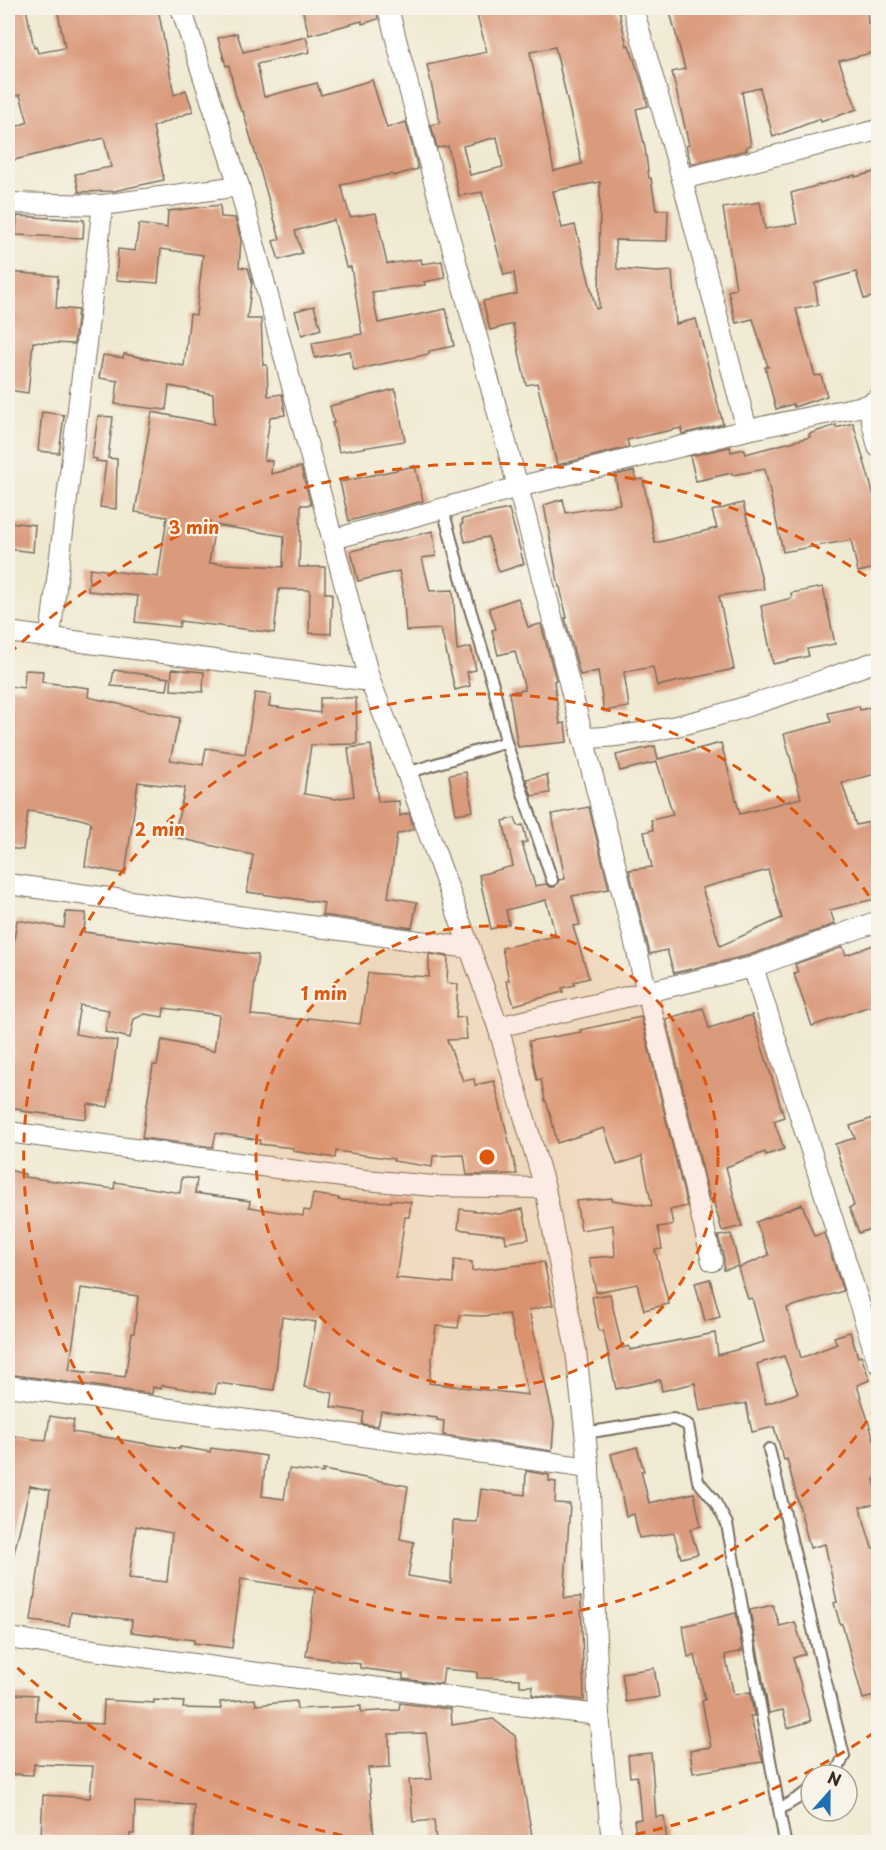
<svg xmlns="http://www.w3.org/2000/svg" width="886" height="1850" viewBox="0 0 886 1850" font-family="'Playpen Sans',sans-serif">
	<style>
		.building { fill: #da9a7b; fill-rule: evenodd }
		.lines { fill: none; stroke-linecap: round; stroke-linejoin: round }
		.lane-casing { stroke: #7a6d5d; stroke-width: 14 }
		.street-casing { stroke: #7a6d5d; stroke-width: 22 }
		.lane { stroke: #fff; stroke-width: 10 }
		.street { stroke: #fff; stroke-width: 20 }
		.ring { fill: none; stroke: #df570d; stroke-width: 3; stroke-dasharray: 10 8 }
		.centre { fill: #df570d; stroke: #f7f3e8; stroke-width: 3 }
		.ring-label { font-size: 18px; text-anchor: middle; font-weight: bold; fill: #df570d; stroke: #f7f3e8; stroke-width: 4.5; stroke-linejoin: round; paint-order: stroke }
	</style>
	<rect width="100%" height="100%" fill="#f7f3e8"/>
	<filter id="ink" filterUnits="userSpaceOnUse"><feTurbulence type="fractalNoise" baseFrequency=".0167" numOctaves="2"/><feDisplacementMap in="SourceGraphic" scale="12" xChannelSelector="R" yChannelSelector="G"/><feConvolveMatrix kernelMatrix="1 2 1 2 8 2 1 2 1" color-interpolation-filters="sRGB"/></filter>
	<filter id="wash" filterUnits="userSpaceOnUse"><feTurbulence type="fractalNoise" baseFrequency=".008" numOctaves="4" result="noise"/><feDisplacementMap in="SourceGraphic" scale="24" xChannelSelector="R" yChannelSelector="G"/><feGaussianBlur stdDeviation="1.35" result="paint"/><feColorMatrix in="noise" values="0 0 0 0 0 0 0 0 0 0 0 0 0 0 0 0 0 1.4 0 .05"/><feComposite in="paint" operator="in"/></filter>
	<g filter="url(#wash)">
		<rect width="100%" height="100%" fill="#f0e9d2"/>
		<g id="blocks">
			<g class="building">
				<path d="M8,8H26L34,48L36,47L38,53L65,48L57,8H158L174,95L186,90L193,111L153,127L164,180L114,191L79,192L75,174L111,167L104,138L10,161L8,154V130L28,122L20,95L8,98Z"/>
				<path d="M302,8H376L378,19L362,24V21L309,35Z"/>
				<path d="M475,8H618L627,46L629,45L642,83L648,106L636,109L645,148L649,178H651L656,210H668L667,241L615,240L617,269L657,272L672,271L676,324L696,319L723,424L682,434L681,428L627,440L629,447L557,465L537,383L526,385L513,324L490,330L483,301L517,294L514,273L504,275L482,192L459,196L448,146L437,148L431,125L440,123L427,65L487,52ZM555,47L582,164L554,171L530,52ZM497,137L503,167L470,175L463,146ZM600,182L599,308L596,309L575,225L562,228L553,191Z"/>
				<path d="M669,8H867L868,23L879,21V51L839,61L857,109L821,122L820,119L773,137L760,88L742,92L751,145L746,147L747,150L691,164L686,146L689,145L672,72L685,69Z"/>
				<path d="M237,33L243,52L306,37L310,52L257,64L264,97L317,83L321,95L372,80L387,128L406,122L418,169L393,176L392,174L341,185L350,217L376,213L387,264L421,259L422,264L442,261L445,278L424,282L425,285L372,292L378,323L446,309L454,346L429,351V354L354,370L350,351L315,358L312,343L362,334L351,267H346L334,220L295,231L302,253L279,260L273,241L280,239L243,111H241L235,93L229,65L226,66L218,38Z"/>
				<path d="M879,171V295L864,299L856,272L815,283L818,305L796,309L815,376L821,375L827,396L794,407L793,404L776,409L765,367H768L753,319L736,323L728,291L736,289L723,208L760,202L765,229L797,224L791,193L855,175V177Z"/>
				<path d="M220,205L221,217L235,218L241,239L239,267L248,268L252,282L247,319H261L263,365H267L268,396L282,394L284,405L285,415L270,417L264,460L272,461L271,474L301,467L311,505H301L299,567H325V593H332L331,634L309,633L310,590L279,589L274,633L180,621L179,627L135,622L138,596L88,591L90,568L158,577L167,517L135,512L152,412L214,424L213,394L169,386L166,410L115,404L118,381L99,378L103,355L123,358L124,354L184,366L190,314L196,315L203,255L161,249L158,283L116,280L118,249L135,251L139,224L167,228L168,211ZM215,525L284,536L283,567L209,563Z"/>
				<path d="M17,216L84,220L83,238L16,235Z"/>
				<path d="M9,272L58,276L56,308L78,310L74,344L33,342L28,393L8,390Z"/>
				<path d="M314,306L321,329L302,335L295,311Z"/>
				<path d="M395,389L405,441L339,452L332,423H334L330,406Z"/>
				<path d="M42,412L64,415L59,453L38,451Z"/>
				<path d="M98,416L113,417L108,458L117,459L116,509L100,507L106,462L96,461L97,459L92,458Z"/>
				<path d="M853,423L875,499L879,498V567L858,572L851,540L783,552L765,469L732,475V473L696,481L690,456L730,447L731,452L744,449L745,454L810,437L809,434L836,425V428Z"/>
				<path d="M415,466L423,501L349,521L340,482Z"/>
				<path d="M634,471L636,480L643,479L655,543L717,528L712,511L743,503L764,589L719,596L734,669L657,686L653,667L624,672L629,707L604,711L598,671L580,675L565,618H567L560,587H559L544,505L563,499L566,513L620,504L615,475Z"/>
				<path d="M509,509L524,564L499,572L488,537L465,542L461,524H463L462,519Z"/>
				<path d="M8,522L35,525L33,552L8,549Z"/>
				<path d="M433,531L436,556L422,558L430,591L453,590L457,650L471,647L476,670L467,672L470,686L455,690L441,629L406,631L403,590L399,571L358,581L351,551Z"/>
				<path d="M823,587L835,644L807,649L809,656L773,664L761,606L792,598L791,593Z"/>
				<path d="M518,598L528,627L541,624L556,680L554,681L560,724L565,723L567,742L518,747L509,692L525,690L515,651L498,655L492,630L496,629L489,608Z"/>
				<path d="M172,669L204,672L203,692L171,690Z"/>
				<path d="M25,670L43,671L42,682L89,688L88,697L180,718L170,760L203,765L206,748L245,754L255,693L271,695L269,706L320,713V698H356L357,744L311,745L304,794L335,799L354,796L348,748L371,745L378,802L399,801L400,816L409,813L414,829L397,834L388,897L417,902L412,928L322,915L324,903L247,892L253,855L174,837L185,788L138,782L125,874L85,866L91,822L77,818L28,811L23,850L8,848V686L24,688Z"/>
				<path d="M114,670L169,678L167,690L111,686Z"/>
				<path d="M859,706L860,710L876,706L879,716V773L842,783L856,825L879,820V898L830,910L835,924L750,955L674,973L667,950L650,954L629,870L652,867L644,832L653,830L651,820L673,815L657,762L620,771L616,755L655,746L658,759L721,743L740,814L801,798L784,734L831,722L828,713ZM768,870L782,918L720,946L702,888Z"/>
				<path d="M466,772L473,811L456,814L449,775Z"/>
				<path d="M547,775L550,793L532,796L526,779Z"/>
				<path d="M589,807L609,889L572,896L580,925L573,926L589,978L574,982L575,985L562,988L563,992L514,1005L506,981L509,980L502,948L556,936L546,900L506,910L509,924L491,929L479,875L513,866L503,821L515,818L518,826L523,825L527,842L522,843L535,886L546,884L550,887H555L559,880L565,879L552,814Z"/>
				<path d="M66,912L86,913L84,932L258,955L251,1015L308,1020V1018L360,1024L368,973L429,977V954L448,957L447,983L458,984L456,1018L465,1017L467,1039L447,1040L463,1081L474,1079L475,1085L494,1081L517,1174L467,1175L464,1155L433,1156L432,1167L393,1161L394,1159L336,1151L335,1158L293,1151V1148L259,1144L260,1140L216,1133L213,1147L142,1138L153,1065H157L162,1040L214,1051L219,1015L164,1008L163,1017L145,1014L134,1019L130,1038L105,1032L109,1010L80,1005L75,1034L117,1041L108,1107L88,1104L86,1119L21,1111V1109L8,1107V980L17,920L64,928Z"/>
				<path d="M879,943V1003L812,1026L794,974L798,972L795,964L843,947L846,955Z"/>
				<path d="M703,1008L709,1028L752,1015L784,1117L774,1121L784,1149L766,1155L765,1152L726,1167L742,1226L722,1231L713,1199L710,1200L666,1019Z"/>
				<path d="M641,1017L687,1206L670,1210L673,1225L658,1227L662,1249L655,1250L669,1304L644,1310L637,1284L596,1292L589,1258L615,1256L613,1225L581,1230L576,1201L612,1198V1200L652,1206L642,1156L617,1165L604,1128L557,1143L551,1117L546,1101H545L541,1079L537,1080L529,1041L581,1032L580,1030Z"/>
				<path d="M879,1116V1226L859,1233L849,1208L854,1206L835,1144L855,1138L850,1126Z"/>
				<path d="M8,1170L25,1174L24,1177L114,1189L115,1182L180,1193L182,1177L197,1179L195,1193L250,1201L249,1207L303,1216L304,1210L310,1211L313,1194L339,1198L338,1200L391,1202V1200L411,1202L409,1217H405L396,1278L453,1283L454,1260L472,1262V1271L544,1262L553,1305L529,1310L554,1422L552,1451L443,1435L444,1421L437,1420V1418L381,1411L378,1426L362,1424L364,1412L331,1407L333,1393L304,1387L316,1322L282,1317L274,1390L217,1383L215,1394L162,1385L161,1389L153,1387L152,1394L8,1374ZM81,1288L138,1296L134,1333H132L125,1377L69,1370ZM509,1314L528,1395L429,1383L436,1326L458,1328L460,1315L482,1316Z"/>
				<path d="M802,1204L814,1236L824,1233L843,1291L787,1308L801,1358L837,1344L834,1337L850,1332L858,1357L861,1356L870,1380L857,1385L879,1456V1478L874,1479L879,1503L860,1507L872,1548L879,1547V1695L863,1699L842,1624H840L834,1603L837,1602L825,1544L810,1548L787,1459L784,1460L774,1427L752,1432L746,1403L700,1411L695,1383L662,1391L660,1380L616,1389L603,1330L599,1331L592,1297L610,1294L622,1348L629,1346L630,1350L715,1333L718,1355L764,1342L752,1298L748,1299L738,1268L769,1255L756,1222ZM784,1356L798,1393L766,1404L757,1364Z"/>
				<path d="M460,1209L499,1214L523,1209L529,1239L506,1243L505,1235L458,1229Z"/>
				<path d="M731,1234L739,1266L724,1270V1258L718,1236Z"/>
				<path d="M710,1279L720,1317L705,1321L695,1283Z"/>
				<path d="M50,1416L74,1420L72,1432L180,1449V1447L210,1452L211,1448L266,1456L262,1496L284,1499L289,1469L323,1473V1470L408,1486L400,1539L414,1542L408,1576L451,1583L453,1521L477,1522L481,1489L525,1495L526,1471L549,1475V1481L556,1482L555,1503L570,1504L564,1598L581,1597L584,1700L532,1695L533,1686H520V1679L477,1678V1672L444,1669L442,1684L403,1679V1674L360,1668V1664L306,1656L315,1590L241,1579L232,1648L194,1643V1640L131,1632L132,1620L71,1612L69,1626L31,1621L50,1490L30,1486L13,1557L8,1556V1435L46,1441ZM136,1526L172,1533L167,1582L129,1578Z"/>
				<path d="M637,1447L644,1471H641L649,1503L694,1493L701,1526L690,1529L698,1554L681,1558L674,1533L639,1538L634,1514L626,1516L622,1498H623L611,1454Z"/>
				<path d="M773,1605L780,1626L795,1622L805,1654L793,1658L811,1721L788,1728L783,1710L769,1713L750,1610Z"/>
				<path d="M736,1613L742,1651L725,1655L734,1695L750,1692L754,1716H750L763,1762L693,1773L690,1750L711,1747L702,1701L705,1700L695,1655L688,1657L683,1626Z"/>
				<path d="M654,1668L659,1697L626,1702L622,1673Z"/>
				<path d="M15,1694L37,1695L36,1721L103,1724L104,1700L154,1703V1700L184,1702L183,1708L221,1709L220,1702L255,1699L256,1705L296,1701L297,1709L361,1706V1712L399,1710L400,1703L451,1709L452,1725L493,1719L515,1736L533,1842H436L434,1820L413,1822L409,1780L432,1779L426,1733L389,1734L390,1767L368,1768L374,1836L324,1840V1842H193L194,1805L135,1802L134,1834H130V1842H53V1835H41L43,1795L90,1798L93,1766L34,1764L33,1775L8,1774V1695Z"/>
				<path d="M651,1753L656,1817L664,1816L667,1842H637L634,1820L641,1819L637,1776L630,1777L628,1755Z"/>
			</g>
		</g>
	</g>
	<g filter="url(#ink)">
		<use href="#blocks" fill-opacity="0" stroke="#7a6d5d" stroke-width="1.5"/>
		<g class="lines">
			<defs>
				<g id="lane">
					<path d="M443,509L467,599L494,688L506,742L552,880"/>
					<path d="M407,773L506,742"/>
					<path d="M585,1433L673,1419L688,1425L698,1481L714,1500L727,1524L785,1842"/>
					<path d="M769,1449L844,1756L835,1775"/>
					<path d="M780,1809L811,1790"/>
				</g>
				<g id="street">
					<path d="M181,8L239,186L370,681L407,773L498,1027L545,1188L576,1351L589,1468L599,1715L612,1842"/>
					<path d="M388,8C429,169 476,330 519,491C587,747 651,1004 712,1261"/>
					<path d="M633,8L682,179L747,430"/>
					<path d="M682,179L878,130"/>
					<path d="M8,203L103,205L239,186"/>
					<path d="M868,405L878,447"/>
					<path d="M334,539L518,487L747,430L868,405L878,399"/>
					<path d="M8,632L370,681"/>
					<path d="M50,637L103,205"/>
					<path d="M583,738C685,736 783,693 878,661"/>
					<path d="M8,884L470,948"/>
					<path d="M753,967L878,1363"/>
					<path d="M498,1027L753,967L878,921"/>
					<path d="M8,1132L365,1180L434,1186L545,1188"/>
					<path d="M8,1386L589,1468"/>
					<path d="M8,1638L250,1672L599,1715"/>
				</g>
			</defs>
			<use href="#lane" class="lane-casing"/>
			<use href="#street" class="street-casing"/>
			<use href="#lane" class="lane"/>
			<use href="#street" class="street"/>
		</g>
	</g>
	<circle cx="487" cy="1157" r="231" fill="#df570d" fill-opacity=".12"/>
	<g class="ring">
		<circle cx="487" cy="1157" r="231"/>
		<path d="M877 1406A463 463 0 1 1 877 908"/>
		<path d="M875 1732A694 694 0 0 1 596 1842M378 1842A694 694 0 0 1 9 1660M9 654A694 694 0 0 1 875 582"/>
	</g>
	<circle cx="487" cy="1157" r="9" class="centre"/>
	<g class="ring-label">
		<text x="194" y="534">3 min</text>
		<text x="160" y="836">2 min</text>
		<text x="324" y="1000">1 min</text>
	</g>
	<rect width="886" height="1850" fill="none" stroke="#f7f3e8" stroke-width="30"/>
	<g transform="translate(829 1793) rotate(21)"><circle r="28" fill="#f7f3e8" stroke="#aca397" stroke-width="1.5"/>
	<path d="M0-4.5L10 22L0 15L-10 22Z" fill="#1f6fb2"/>
	<text y="-9" font-size="16" font-weight="bold" text-anchor="middle" fill="#3b2a1e">N</text>
	</g>
</svg>
